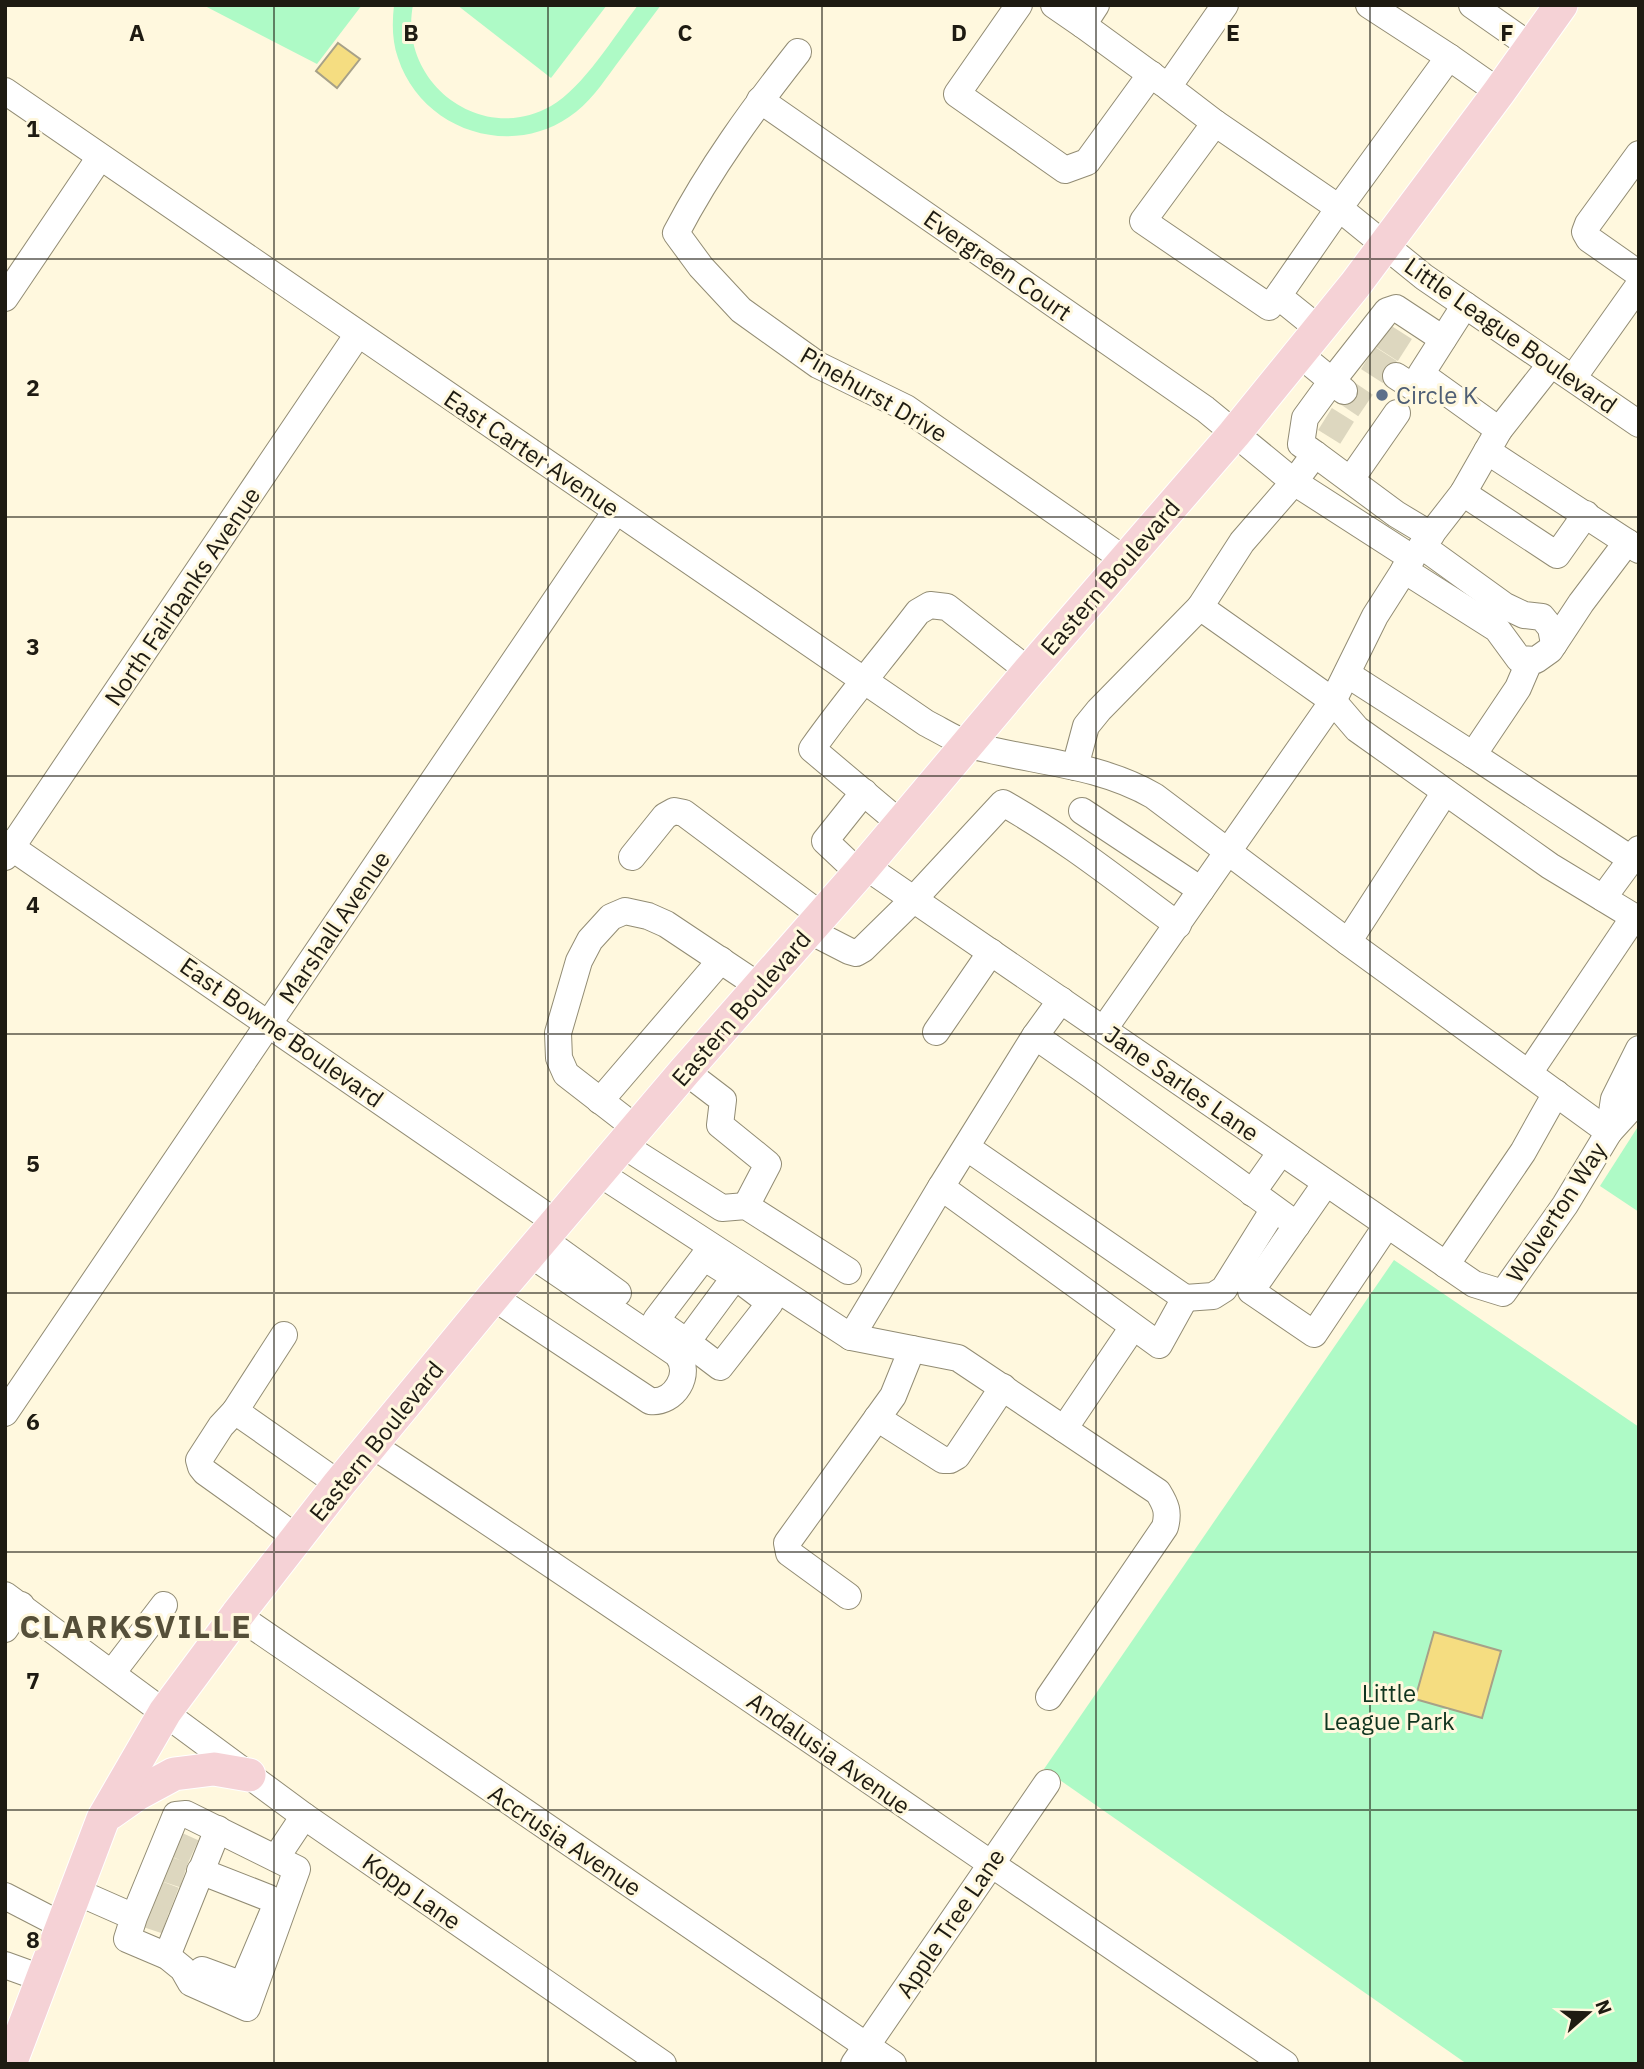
<svg xmlns="http://www.w3.org/2000/svg" width="1644" height="2069" viewBox="0 0 1644 2069" font-family="'IBM Plex Sans',sans-serif">
	<style>
		.green { fill: #aefac6 }
		.building { fill: #f5dd81; stroke: #a7a188; stroke-width: 2 }
		.lines { fill: none; stroke-linecap: round; stroke-linejoin: round }
		.minor-tunnel { stroke: #ddd7bf; stroke-width: 26; stroke-dasharray: 26 13; stroke-linecap: butt }
		.minor-casing { stroke: #928c74; stroke-width: 28 }
		.major-casing { stroke: #fff; stroke-width: 35 }
		.minor { stroke: #fff; stroke-width: 26 }
		.major { stroke: #f5d2d6; stroke-width: 33 }
		.grid { fill: none; stroke: #1e1b12; stroke-width: 2; stroke-opacity: 0.55 }
		.service-dot { fill: #5c6f8a; stroke: #fff8de; stroke-width: 2.5 }
		.labels { text-anchor: middle; dominant-baseline: central; stroke-width: 6; stroke-linejoin: round; paint-order: stroke }
		.street-label { font-size: 24px; fill: #1e1b12; stroke: #fff8de }
		.service-label { font-size: 24px; fill: #4e5e75; stroke: #fff8de; text-anchor: start }
		.park-label { font-size: 24px; fill: #10351f; stroke: #fff8de }
		.district-label { font-size: 32px; font-weight: bold; letter-spacing: 2px; fill: #554f39; stroke: #fff8de }
		.grid-label { font-size: 23px; text-anchor: middle; font-weight: bold; fill: #1e1b12; stroke: #fff8de; stroke-width: 6; stroke-linejoin: round; paint-order: stroke }
	</style>
	<rect width="100%" height="100%" fill="#fff8de"/>
	<g class="green">
		<path d="M203,5H362L317,64Z"/>
		<path d="M394,5H413C398,82 481,146 551,106C583,88 615,35 638,5H661C646,25 631,45 616,65C602,84 589,104 569,117C508,159 421,129 398,58C392,41 392,23 394,5Z"/>
		<path d="M457,5H607L551,78Z"/>
		<path d="M1639,1125V1212L1600,1186Z"/>
		<path d="M1394,1260L1639,1427V2064H1467L1044,1769Z"/>
	</g>
	<g class="building">
		<path d="M338,43L360,59L337,88L316,71Z"/>
		<path d="M1434,1632L1501,1651L1482,1718L1415,1699Z"/>
	</g>
	<g class="lines">
		<g class="minor-tunnel">
			<path d="M1383,336L1411,354"/>
			<path d="M1368,358L1396,376"/>
			<path d="M1344,391L1372,410"/>
			<path d="M1325,419L1354,437"/>
			<path d="M173,1843L193,1852"/>
			<path d="M163,1868L184,1875"/>
			<path d="M153,1892L174,1900"/>
			<path d="M145,1914L166,1921"/>
		</g>
		<defs>
			<g id="minor">
				<path d="M1019,5L957,94L1065,170L1087,162L1151,74"/>
				<path d="M1054,5L1083,25"/>
				<path d="M1096,5L1083,25L1164,84"/>
				<path d="M1369,5L1449,57L1339,208L1424,277L1639,424"/>
				<path d="M1472,5L1532,47"/>
				<path d="M798,52C753,109 710,168 676,233L701,267L741,310L818,365L906,408L1125,560"/>
				<path d="M1449,57L1499,92"/>
				<path d="M5,91L926,723C940,730 955,740 970,745C1032,762 1097,763 1154,796L1348,942L1609,1132"/>
				<path d="M760,100L1205,409L1294,482L1242,542L1200,607"/>
				<path d="M1215,123L1168,87L1225,5"/>
				<path d="M1639,154L1588,224L1585,232L1589,239L1639,274"/>
				<path d="M1278,296L1269,307L1143,221L1215,123L1339,208L1278,296L1319,329"/>
				<path d="M5,298L100,157"/>
				<path d="M1465,305L1421,374L1499,430"/>
				<path d="M1299,354L1332,381L1387,311L1396,308L1443,339"/>
				<path d="M1551,364L1499,430L1487,451L1639,550"/>
				<path d="M1396,376L1413,387"/>
				<path d="M1573,378L1639,285"/>
				<path d="M1315,454L1396,514L1431,535"/>
				<path d="M1351,479L1397,413"/>
				<path d="M1463,493L1557,555L1586,514"/>
				<path d="M1422,546L1505,606L1524,615L1542,617L1551,628L1554,644"/>
				<path d="M1421,547L1463,493L1487,451"/>
				<path d="M1404,570L1497,629L1519,659L1536,660L1550,650L1581,603L1627,542"/>
				<path d="M1530,660L1518,688L1473,755L1631,859"/>
				<path d="M1347,674L1473,755"/>
				<path d="M1075,767L1086,726L1099,710L1200,607L1333,701L1357,729L1550,866L1639,920"/>
				<path d="M1082,811L1201,890"/>
				<path d="M901,824L812,749C845,702 883,658 918,612L930,605L947,607L1029,671"/>
				<path d="M5,843L557,1223"/>
				<path d="M5,857L358,334"/>
				<path d="M632,857L665,816L674,811L684,813L822,916"/>
				<path d="M865,866L1474,1284L1503,1293L1565,1205L1609,1132L1630,1109L1639,1092"/>
				<path d="M859,873L825,841L864,792"/>
				<path d="M1603,898L1639,849"/>
				<path d="M808,930L849,951L856,953L863,949L913,900L1003,803C1065,838 1121,883 1178,925"/>
				<path d="M1348,942L1445,792"/>
				<path d="M1104,1029L1333,701L1375,616L1412,558L1294,482L1315,454L1301,444L1305,418L1332,381L1344,391"/>
				<path d="M936,1032L991,952"/>
				<path d="M1035,1036L1091,1075L1297,1225"/>
				<path d="M685,1071L723,1100L720,1125L768,1164L746,1206"/>
				<path d="M1529,1073L1634,917"/>
				<path d="M600,1101L721,960"/>
				<path d="M637,1129L566,1074L559,1058L558,1033L579,961L590,940L611,917L625,911L648,916L666,924L759,986"/>
				<path d="M1609,1132L1614,1099L1639,1049"/>
				<path d="M623,1145L722,1208L746,1206L848,1271"/>
				<path d="M966,1147L1185,1298L1159,1345L941,1187L1035,1036L1061,1000"/>
				<path d="M599,1173L851,1337L958,1358L1158,1492C1166,1505 1169,1512 1165,1527L1049,1697"/>
				<path d="M1326,1183L1251,1291L1314,1334L1387,1225"/>
				<path d="M1252,1193L1281,1152"/>
				<path d="M543,1239L618,1293"/>
				<path d="M1446,1265L1523,1152L1556,1093"/>
				<path d="M493,1297L650,1401C674,1404 693,1374 677,1354L530,1254"/>
				<path d="M1185,1298L1213,1296L1224,1289L1274,1209"/>
				<path d="M656,1320L704,1257"/>
				<path d="M661,1324L687,1342L735,1277L708,1260"/>
				<path d="M284,1335L235,1411L339,1484"/>
				<path d="M851,1337L941,1187"/>
				<path d="M687,1342L720,1367L770,1303L745,1284"/>
				<path d="M235,1411L221,1426L199,1460L201,1467L205,1472L297,1538"/>
				<path d="M5,1413L616,511"/>
				<path d="M877,1418L943,1460H950L957,1456L1003,1387"/>
				<path d="M1064,1429L1133,1327"/>
				<path d="M372,1445C679,1647 980,1858 1285,2064"/>
				<path d="M5,1595L304,1816L663,2064"/>
				<path d="M848,1596L789,1553L787,1543L893,1396L912,1349"/>
				<path d="M237,1615L893,2064"/>
				<path d="M5,1629L21,1605"/>
				<path d="M112,1673L164,1605"/>
				<path d="M276,1858L304,1816"/>
				<path d="M200,1871L269,1898L274,1905V1910L244,1981L240,1984L202,1970"/>
				<path d="M75,1891L134,1917L127,1939L167,1956L183,1969L191,1983L247,2008L297,1869L186,1814L176,1815L134,1917"/>
				<path d="M5,1896L61,1925"/>
				<path d="M167,1956L218,1829"/>
				<path d="M5,1965L41,1978"/>
				<path d="M854,2064L1047,1783"/>
			</g>
			<g id="major">
				<path d="M110,1813L137,1794L174,1774L214,1769L249,1775"/>
				<path d="M10,2064L103,1819L165,1712L237,1615L339,1484L493,1297L685,1071L859,873L1029,671L1234,434L1355,285L1499,92L1561,5"/>
			</g>
		</defs>
		<use href="#minor" class="minor-casing"/>
		<use href="#major" class="major-casing"/>
		<use href="#minor" class="minor"/>
		<use href="#major" class="major"/>
	</g>
	<path class="grid" d="M274,5V2064M548,5V2064M822,5V2064M1096,5V2064M1370,5V2064M5,259H1639M5,517H1639M5,776H1639M5,1034H1639M5,1293H1639M5,1552H1639M5,1810H1639"/>
	<circle class="service-dot" cx="1382" cy="395" r="7"/>
	<g class="labels">
		<g class="street-label">
			<text transform="translate(998 265) rotate(35)">Evergreen Court</text>
			<text transform="translate(1511 335) rotate(35)">Little League Boulevard</text>
			<text transform="translate(874 394) rotate(30)">Pinehurst Drive</text>
			<text transform="translate(532 453) rotate(34)">East Carter Avenue</text>
			<text transform="translate(1110 577) rotate(-49)">Eastern Boulevard</text>
			<text transform="translate(182 596) rotate(-56)">North Fairbanks Avenue</text>
			<text transform="translate(334 927) rotate(-56)">Marshall Avenue</text>
			<text transform="translate(741 1008) rotate(-49)">Eastern Boulevard</text>
			<text transform="translate(282 1032) rotate(35)">East Bowne Boulevard</text>
			<text transform="translate(1182 1083) rotate(35)">Jane Sarles Lane</text>
			<text transform="translate(1556 1212) rotate(-57)">Wolverton Way</text>
			<text transform="translate(376 1441) rotate(-51)">Eastern Boulevard</text>
			<text transform="translate(829 1753) rotate(35)">Andalusia Avenue</text>
			<text transform="translate(565 1840) rotate(34)">Accrusia Avenue</text>
			<text transform="translate(412 1891) rotate(35)">Kopp Lane</text>
			<text transform="translate(950 1923) rotate(-56)">Apple Tree Lane</text>
		</g>
		<g class="service-label">
			<text x="1396" y="395">Circle K</text>
		</g>
		<g class="park-label">
			<text x="1389" y="1693">Little<tspan x="1389" dy="28">League Park</tspan></text>
		</g>
		<g class="district-label">
			<text x="136" y="1626">CLARKSVILLE</text>
		</g>
	</g>
	<g class="grid-label">
		<text x="137" y="41">A</text>
		<text x="411" y="41">B</text>
		<text x="685" y="41">C</text>
		<text x="959" y="41">D</text>
		<text x="1233" y="41">E</text>
		<text x="1507" y="41">F</text>
		<text x="33" y="137">1</text>
		<text x="33" y="396">2</text>
		<text x="33" y="655">3</text>
		<text x="33" y="913">4</text>
		<text x="33" y="1172">5</text>
		<text x="33" y="1430">6</text>
		<text x="33" y="1689">7</text>
		<text x="33" y="1948">8</text>
	</g>
	<rect width="1644" height="2069" fill="none" stroke="#1e1b12" stroke-width="14"/>
	<g transform="translate(1588 2013) rotate(70)" stroke="#fff8de" stroke-width="5" paint-order="stroke">
	<path d="M0-5L12 26L0 18L-12 26Z" fill="#1e1b12"/>
	<text y="-10" font-size="19" font-weight="bold" text-anchor="middle" fill="#1e1b12">N</text>
	</g>
</svg>
